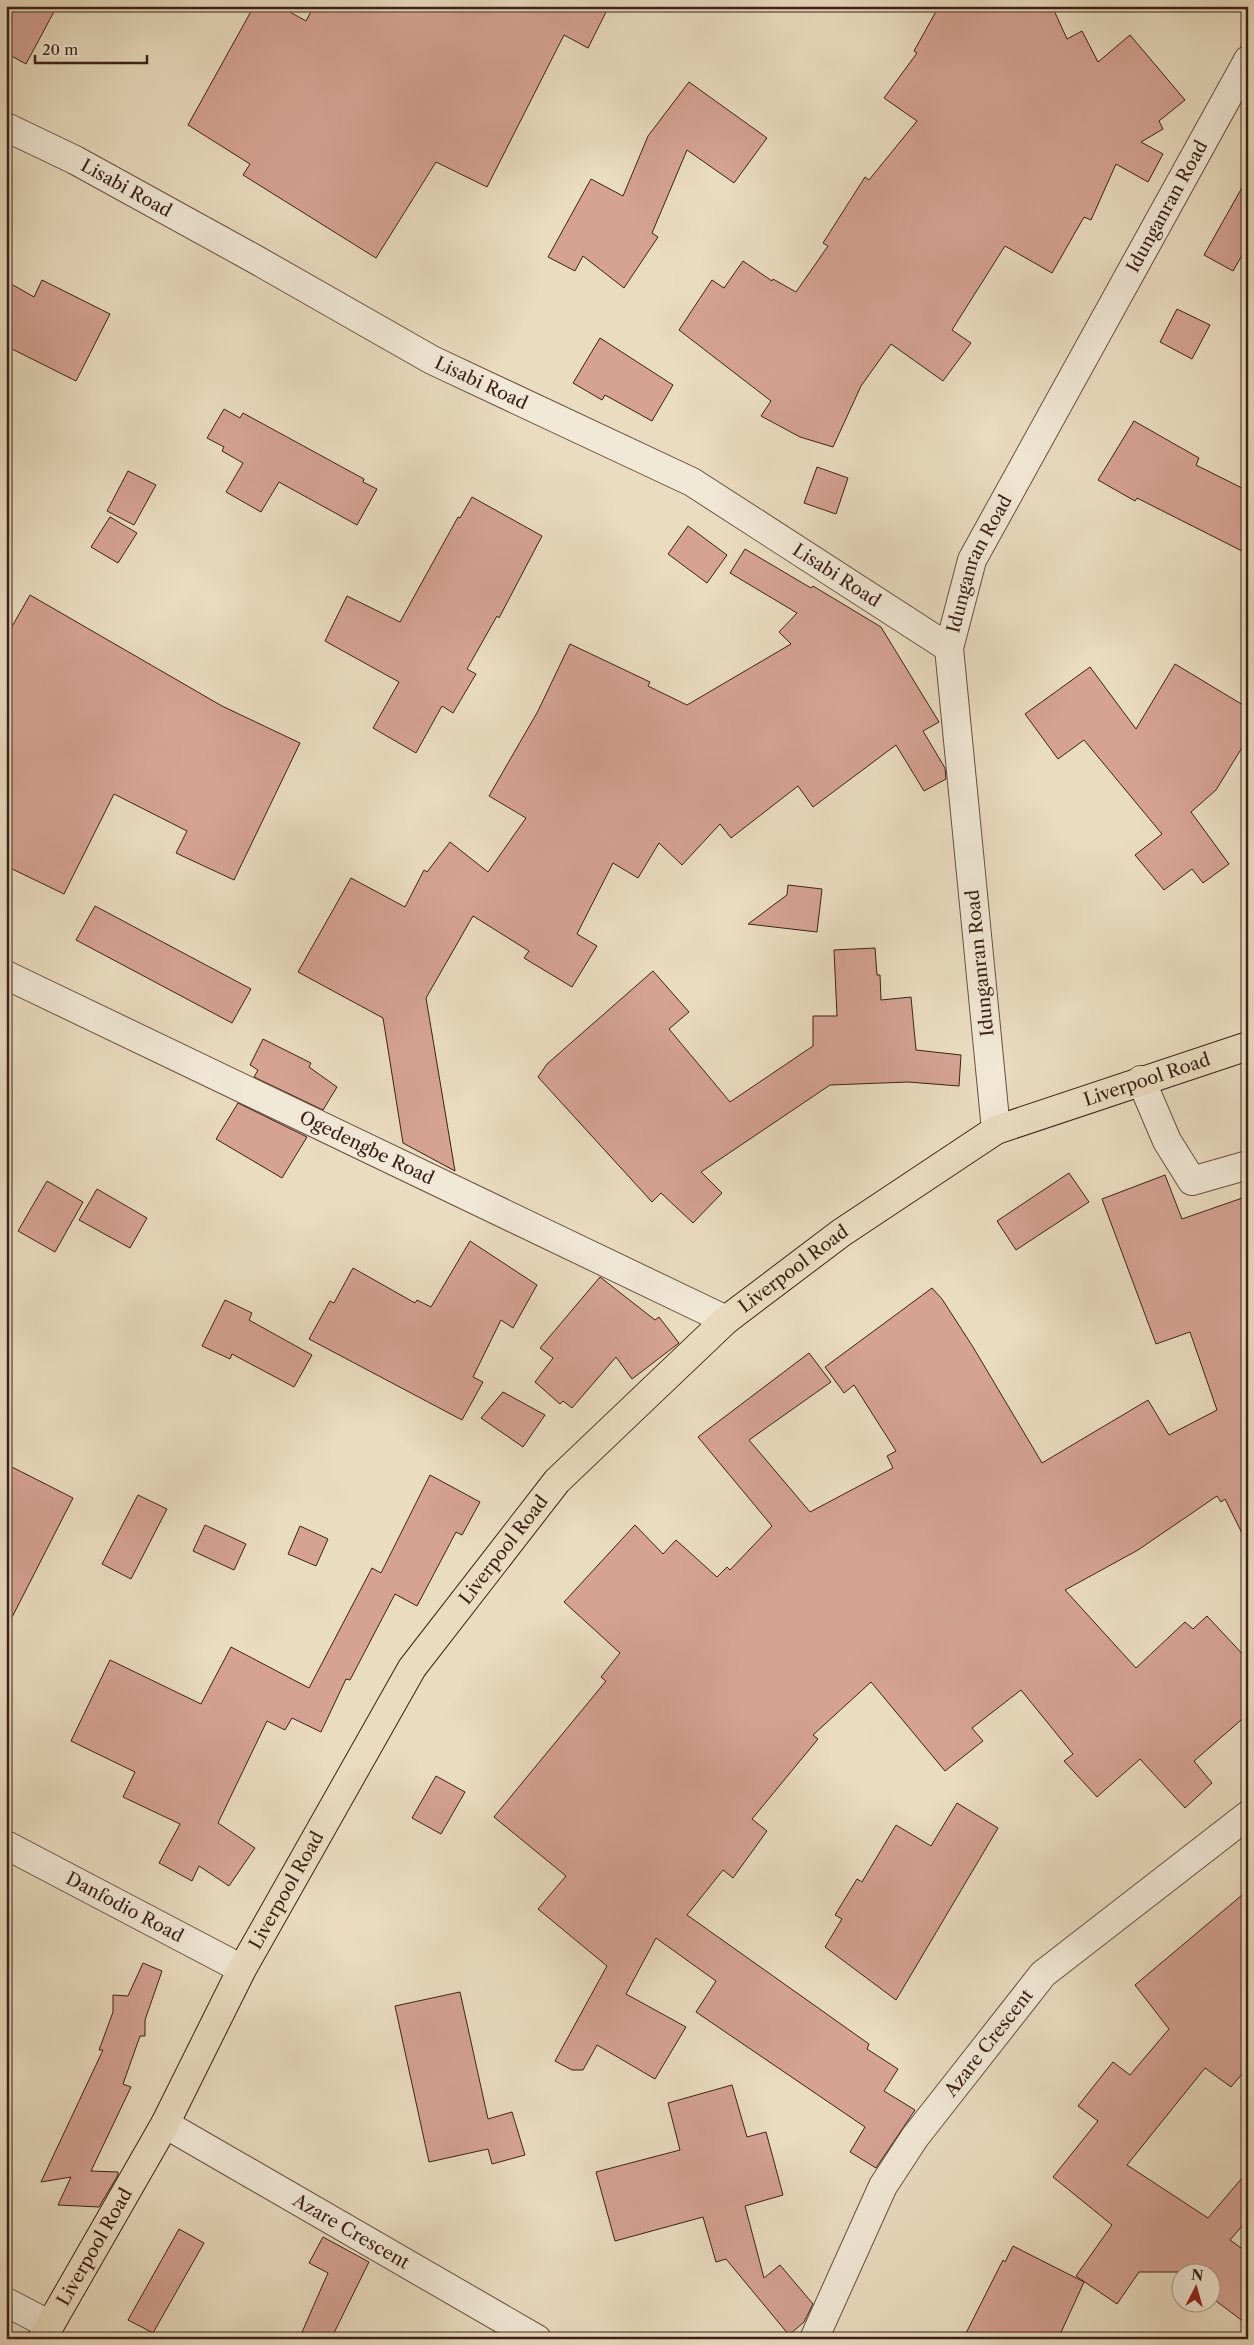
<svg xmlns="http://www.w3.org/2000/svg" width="1254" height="2345" viewBox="0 0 1254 2345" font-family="'Libre Caslon Text',serif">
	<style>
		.building { fill: #d5a294; stroke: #3c2116 }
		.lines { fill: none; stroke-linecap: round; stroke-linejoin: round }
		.minor-casing { stroke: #685040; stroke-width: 30 }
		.major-casing { stroke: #3c2116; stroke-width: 30 }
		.minor { stroke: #f1e8d6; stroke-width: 28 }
		.major { stroke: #eadcc0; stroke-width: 28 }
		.labels { text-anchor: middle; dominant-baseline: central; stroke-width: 5; stroke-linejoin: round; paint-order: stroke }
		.street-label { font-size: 18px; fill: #3c2116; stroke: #f1e8d6 }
	</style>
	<rect width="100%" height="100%" fill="#eadcc0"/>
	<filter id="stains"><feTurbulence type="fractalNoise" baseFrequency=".004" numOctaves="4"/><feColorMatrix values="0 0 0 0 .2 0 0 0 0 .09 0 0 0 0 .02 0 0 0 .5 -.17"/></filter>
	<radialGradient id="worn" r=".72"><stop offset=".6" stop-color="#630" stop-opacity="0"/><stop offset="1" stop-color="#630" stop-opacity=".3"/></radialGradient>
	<g class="building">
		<path d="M6,6H57L26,64L6,53Z"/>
		<path d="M254,6H279L306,21L314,6H609L588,48L564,35L487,187L436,162L376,258L243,175L250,164L188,125Z"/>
		<path d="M939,6H1052L1067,39L1082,31L1098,62L1130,35L1185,100L1159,121L1163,129L1141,142L1163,154L1148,182L1116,164L1091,220L1084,217L1052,273L1005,246L952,330L971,343L943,381L891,344L861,386L833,447L800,437L761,416L771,401L679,330L712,280L724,288L743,261L772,281L773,279L796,292L828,246L823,243L865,177L869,180L917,121L884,98L917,53L914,51Z"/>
		<path d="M689,82L767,138L734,183L687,150L652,233L658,237L624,288L583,256L575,271L548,257L591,179L623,196L648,136Z"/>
		<path d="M1248,177V245L1233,271L1204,255Z"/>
		<path d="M42,280L110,314L76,381L6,346V281L34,297Z"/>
		<path d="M1177,309L1210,325L1192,359L1160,342Z"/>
		<path d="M600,338L673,385L652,421L605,395L602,400L573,383Z"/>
		<path d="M224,409L240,418L243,413L364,479L363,482L377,489L357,525L279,482L261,512L226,492L243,463L222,451L224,447L207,438Z"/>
		<path d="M1134,421L1199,458L1196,465L1248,491V554L1137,498L1135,501L1098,480Z"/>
		<path d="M817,467L848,478L836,514L804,503Z"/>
		<path d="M128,471L156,485L134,525L107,511Z"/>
		<path d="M472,497L542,536L499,618L497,616L467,669L476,674L453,713L442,706L416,753L373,728L399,682L325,641L347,596L400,622L458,517L460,518Z"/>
		<path d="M110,517L137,533L118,563L91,547Z"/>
		<path d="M688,526L727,555L707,583L668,554Z"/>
		<path d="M745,549L811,588L813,586L881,627L939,722L923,731L945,768L946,779L924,791L896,745L813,807L798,786L731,838L720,824L682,865L659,843L638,878L613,863L577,934L597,946L572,987L524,958L529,951L473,916L426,998L455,1171L403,1143L383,1018L298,972L351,878L405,907L424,870L427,872L450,842L488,872L526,818L489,796L538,711L570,644L650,682L648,686L687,705L791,644L779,632L797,613L730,573Z"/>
		<path d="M30,595L222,706L300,743L234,880L176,853L187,831L114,794L64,894L6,866V637Z"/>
		<path d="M1175,664L1248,708V738L1216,790L1191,812L1229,864L1203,883L1192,869L1164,890L1135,855L1162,834L1084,740L1058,759L1025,714L1090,667L1136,729Z"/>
		<path d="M788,885L822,889L817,932L748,924L787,895Z"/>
		<path d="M95,906L251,989L232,1023L76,940Z"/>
		<path d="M875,948L877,975H880L881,1000L911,997L916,1050L961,1055L959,1086L908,1082L830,1085L701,1172L722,1193L693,1223L661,1193L652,1202L538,1077L547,1064L653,971L689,1012L669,1029L730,1102L813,1046V1016H837L834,950Z"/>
		<path d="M263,1039L311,1063L309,1067L337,1087L323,1110L254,1077L258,1070L250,1065Z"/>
		<path d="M238,1103L307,1137L282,1178L216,1139Z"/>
		<path d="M1069,1173L1089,1202L1016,1250L997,1221Z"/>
		<path d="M1165,1175L1182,1219L1248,1196V1545L1225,1499L1221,1502L1217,1496L1138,1550L1065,1590L1136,1668L1185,1622L1193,1629L1207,1616L1248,1660V1714L1194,1761L1212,1783L1185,1808L1140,1759L1097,1797L1064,1761L1073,1754L1021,1690L972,1728L983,1741L945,1771L871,1682L813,1735L818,1739L752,1819L767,1831L733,1878L723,1870L687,1915L869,2044L867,2049L898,2069L884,2091L915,2110L876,2168L850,2152L865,2127L696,2012L716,1981L656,1938L626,1994L686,2027L655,2079L597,2045L583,2070H572L555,2061L607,1966L538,1909L566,1876L494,1817L606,1681L601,1677L620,1653L564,1602L635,1525L663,1554L676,1540L717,1577L727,1567L730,1570L772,1526L698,1437L809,1353L831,1382L749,1440L810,1512L893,1468L887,1456L896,1451L854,1385L844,1393L825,1367L932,1288L942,1299L973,1347L1042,1463L1148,1400L1169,1435L1217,1410L1190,1332L1156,1344L1102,1199Z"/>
		<path d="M47,1181L83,1202L55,1252L18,1231Z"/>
		<path d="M97,1189L147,1218L130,1248L79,1220Z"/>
		<path d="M470,1241L537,1285L513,1328L501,1320L473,1377L483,1382L462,1420L309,1339L330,1301L334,1303L353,1268L415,1303L417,1300L431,1307Z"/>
		<path d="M600,1277L655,1320L659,1317L679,1343L632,1379L616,1357L572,1408L563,1401L560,1404L535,1382L553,1358L540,1348Z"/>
		<path d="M225,1300L252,1313L249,1320L312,1355L294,1387L232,1354L230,1359L202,1346Z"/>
		<path d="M503,1392L545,1415L523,1447L481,1418Z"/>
		<path d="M6,1464L73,1498L6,1629Z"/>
		<path d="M430,1475L480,1502L462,1535L456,1532L417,1606L395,1594L350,1680L346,1679L321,1732L292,1718L285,1730L267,1721L218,1823L255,1848L229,1886L199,1866L192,1881L159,1863L180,1824L123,1797L135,1772L71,1741L110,1660L201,1704L231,1647L309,1688L372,1568L381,1573Z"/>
		<path d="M138,1495L167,1509L131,1579L102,1564Z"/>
		<path d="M205,1525L246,1544L234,1570L193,1551Z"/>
		<path d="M300,1526L328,1539L316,1566L288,1554Z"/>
		<path d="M436,1776L465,1792L441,1834L412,1818Z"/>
		<path d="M957,1803L998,1828L896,2000L825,1947L842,1919L835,1915L857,1879L862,1882L896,1825L931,1846Z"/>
		<path d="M1248,1890V2067L1231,2087L1205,2068L1127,2165L1208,2218L1248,2171V2219L1230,2240L1248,2253V2325L1212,2298V2272H1139L1117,2304L1076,2276L1112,2225L1053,2177L1098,2121L1078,2106L1113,2062L1130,2075L1169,2029L1135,1985Z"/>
		<path d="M143,1963L162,1971L145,2020V2036H140L123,2084L131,2087L91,2171L118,2172V2175L99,2207L58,2205L71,2177L41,2182L103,2050H99L113,2012V1995L128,1996Z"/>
		<path d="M460,1992L488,2119L512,2112L525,2155L492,2164L488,2149L429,2162L395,2006Z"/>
		<path d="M732,2085L747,2137L766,2132L783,2195L745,2206L764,2278L780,2265L813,2304L804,2322L789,2335L726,2259L716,2262L703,2217L615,2241L596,2172L680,2150L668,2103Z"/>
		<path d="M179,2229L204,2243L153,2333L128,2320Z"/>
		<path d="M323,2237L369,2262L331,2339H299L328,2273L309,2263Z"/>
		<path d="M1013,2246L1084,2282L1058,2339H963L1003,2260L1005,2262Z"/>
	</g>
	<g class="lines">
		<defs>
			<g id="minor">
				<path id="s1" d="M6,127L75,160L253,258L432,360L692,482L949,648"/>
				<path id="s2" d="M6,975L726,1320"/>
				<path d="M1141,1080L1167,1141L1192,1181L1248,1165"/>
				<path id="s3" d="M996,1130L949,648L972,560L1248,60"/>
				<path id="s4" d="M6,1845L242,1969"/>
				<path id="s5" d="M165,2124L537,2339"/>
				<path d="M6,2302L50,2325"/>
				<path id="s6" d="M814,2339L883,2186L915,2137L1043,1974L1248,1815"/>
			</g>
			<g id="major">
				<path id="s7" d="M42,2339L165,2124L242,1969L412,1668L557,1481L726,1320L841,1233L996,1130L1248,1046"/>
			</g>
		</defs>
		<use href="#minor" class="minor-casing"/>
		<use href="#major" class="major-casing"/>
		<use href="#minor" class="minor"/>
		<use href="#major" class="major"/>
	</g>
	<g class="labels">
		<g class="street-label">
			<text stroke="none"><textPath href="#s1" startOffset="135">Lisabi Road</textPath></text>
			<text stroke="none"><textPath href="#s3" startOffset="979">Idunganran Road</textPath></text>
			<text stroke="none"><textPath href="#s1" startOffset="540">Lisabi Road</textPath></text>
			<text stroke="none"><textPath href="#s3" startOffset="574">Idunganran Road</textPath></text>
			<text stroke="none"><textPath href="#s1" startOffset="945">Lisabi Road</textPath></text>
			<text transform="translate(980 963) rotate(-96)">Idunganran Road</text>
			<text stroke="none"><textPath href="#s7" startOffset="1726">Liverpool Road</textPath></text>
			<text stroke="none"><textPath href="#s2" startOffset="400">Ogedengbe Road</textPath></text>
			<text stroke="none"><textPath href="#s7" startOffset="1321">Liverpool Road</textPath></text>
			<text stroke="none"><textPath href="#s7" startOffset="916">Liverpool Road</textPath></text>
			<text stroke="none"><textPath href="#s7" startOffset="511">Liverpool Road</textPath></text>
			<text stroke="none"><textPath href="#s4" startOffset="134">Danfodio Road</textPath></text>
			<text stroke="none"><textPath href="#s6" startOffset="346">Azare Crescent</textPath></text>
			<text stroke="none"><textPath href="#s5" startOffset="215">Azare Crescent</textPath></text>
			<text stroke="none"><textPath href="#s7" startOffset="106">Liverpool Road</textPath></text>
		</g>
	</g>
	<rect width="1254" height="2345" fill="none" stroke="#eadcc0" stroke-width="25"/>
	<rect x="8" y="8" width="1239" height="2330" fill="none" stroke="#3c2116" stroke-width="2.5"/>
	<rect x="12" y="12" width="1229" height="2320" fill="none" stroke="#3c2116"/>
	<g transform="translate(1196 2288) rotate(6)"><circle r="24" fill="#f1e8d6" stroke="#a99889"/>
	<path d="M0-4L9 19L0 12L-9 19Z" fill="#8f2418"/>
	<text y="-8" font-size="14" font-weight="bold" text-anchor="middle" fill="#3c2116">N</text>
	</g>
	<path d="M35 55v8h112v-8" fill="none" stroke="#3c2116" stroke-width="2.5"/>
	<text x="42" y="55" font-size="15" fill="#3c2116" stroke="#f1e8d6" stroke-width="4" paint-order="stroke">20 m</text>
	<rect width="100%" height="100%" filter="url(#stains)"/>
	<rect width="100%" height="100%" fill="url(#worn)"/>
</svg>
